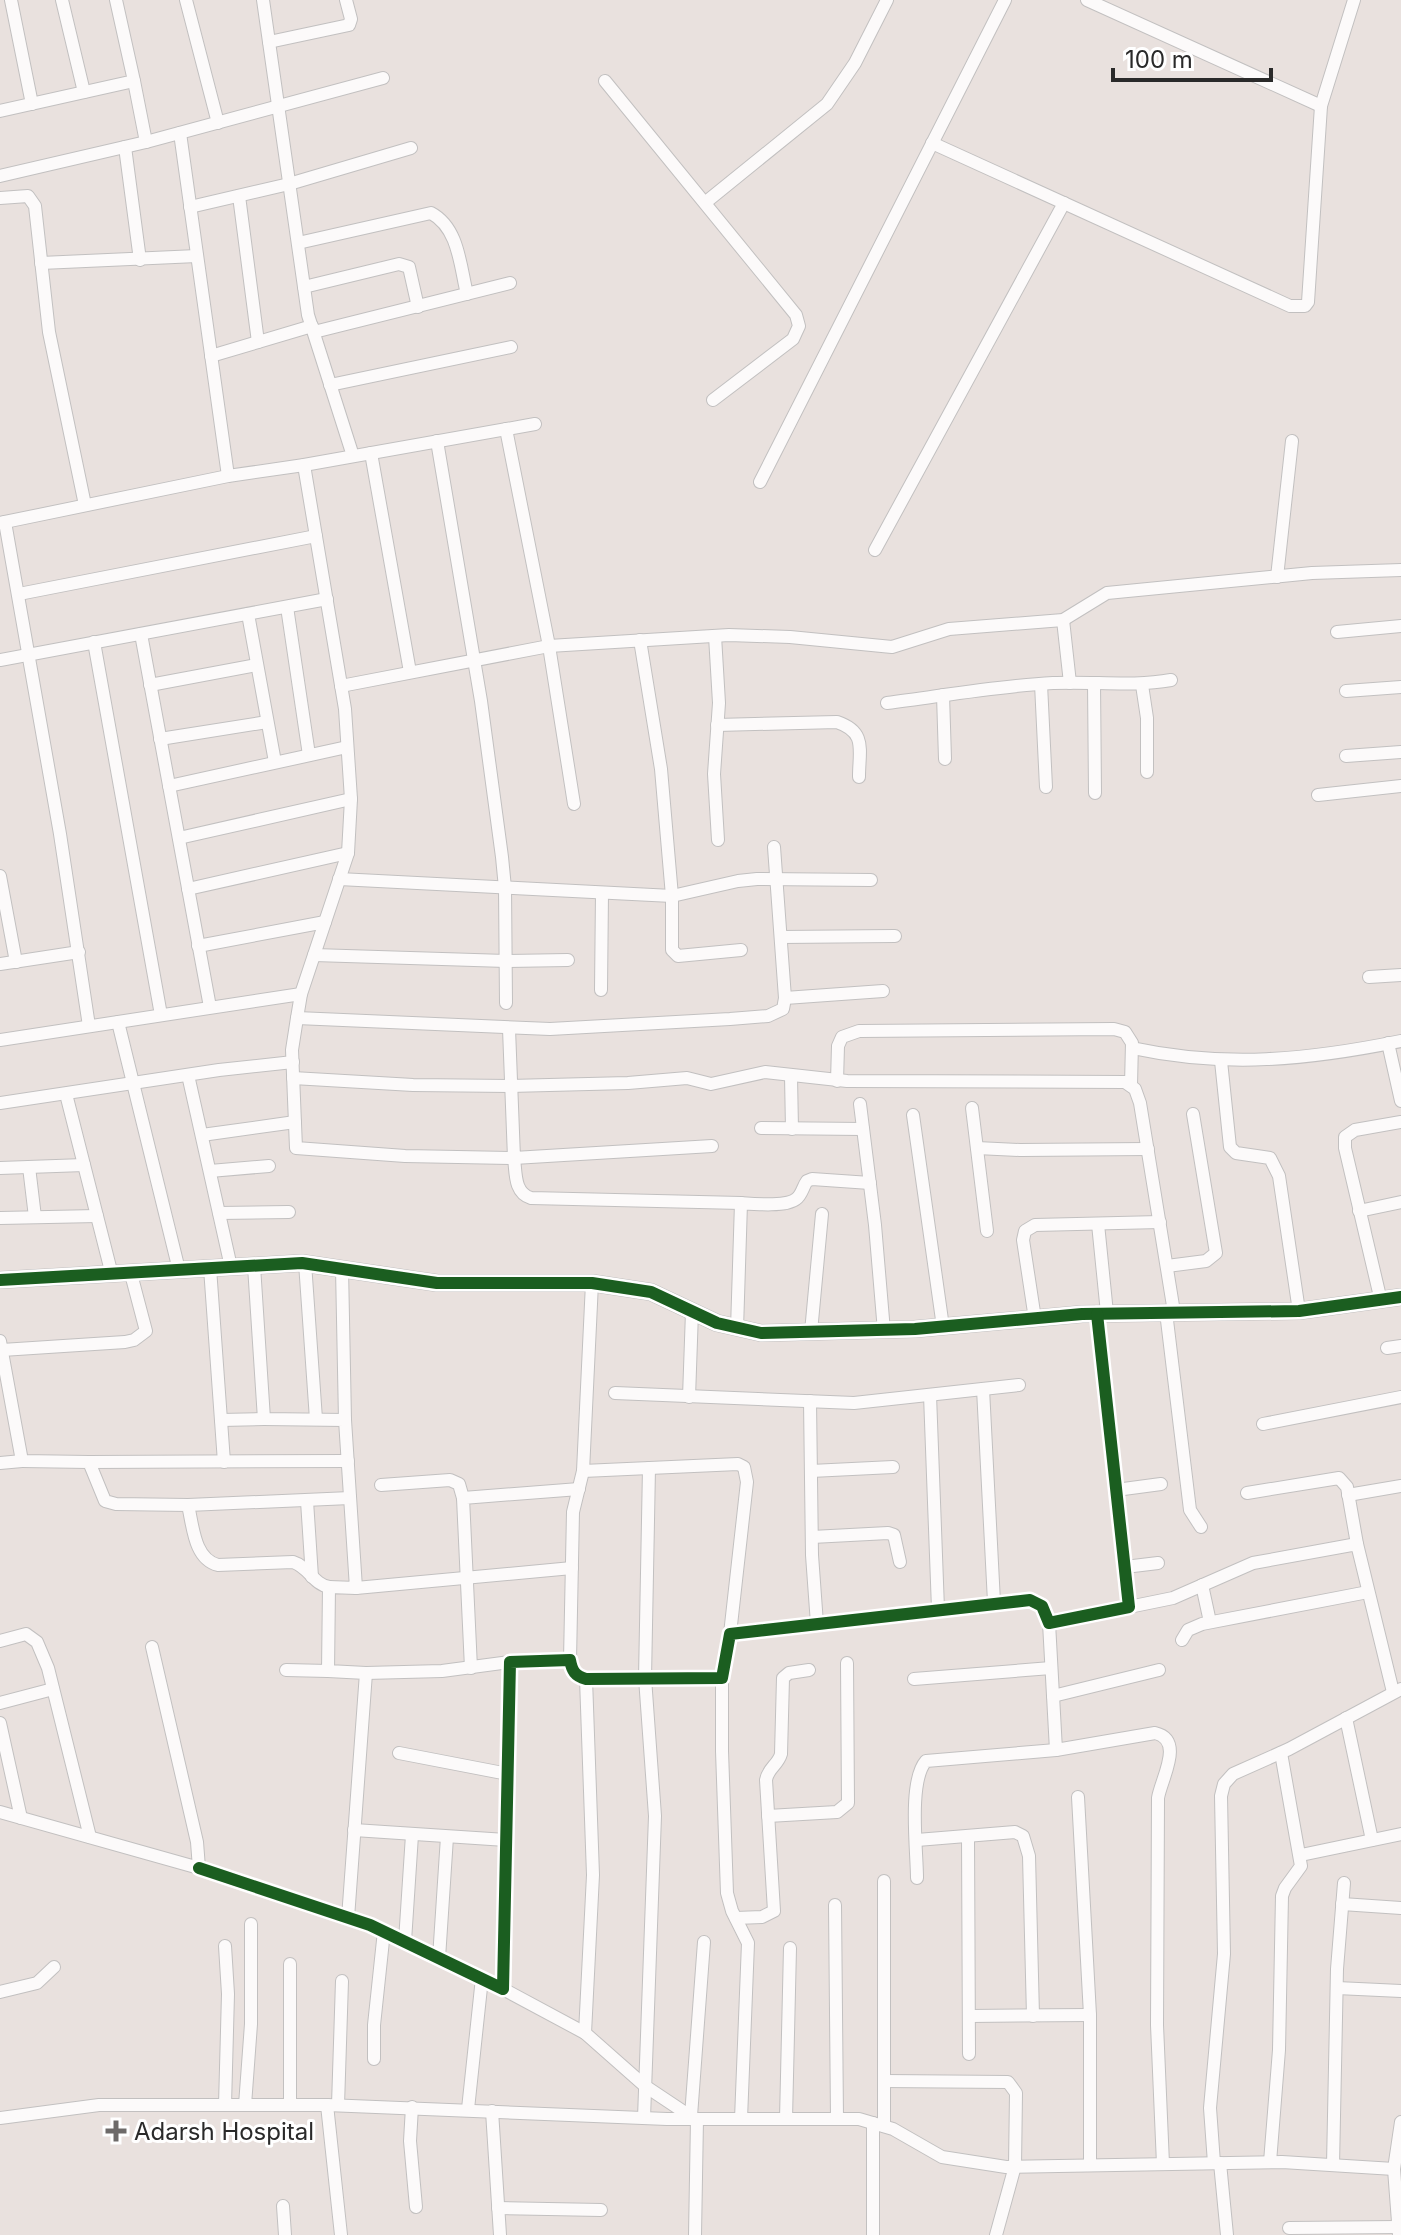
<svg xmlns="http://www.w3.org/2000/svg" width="1401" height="2235" viewBox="0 0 1401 2235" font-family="Inter,sans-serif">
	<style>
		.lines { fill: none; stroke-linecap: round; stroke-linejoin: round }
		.street-casing { stroke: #c2c0c0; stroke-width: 14 }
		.secondary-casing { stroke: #c2c0c0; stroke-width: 18 }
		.street { stroke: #fcfafa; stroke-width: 12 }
		.secondary { stroke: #fcfafa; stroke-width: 16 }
		.cycleway-casing { stroke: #fff; stroke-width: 17 }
		.cycleway { stroke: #1b5e20; stroke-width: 12 }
		.poi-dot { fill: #6d6a69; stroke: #fff; stroke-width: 3 }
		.labels { text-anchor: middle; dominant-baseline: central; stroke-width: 6; stroke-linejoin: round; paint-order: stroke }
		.poi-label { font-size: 24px; fill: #2a2a2a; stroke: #fff; text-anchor: start }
	</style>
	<rect width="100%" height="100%" fill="#e9e1de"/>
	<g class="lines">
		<defs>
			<g id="street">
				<path d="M11,0L32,104"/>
				<path d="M62,0L84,92"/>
				<path d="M186,0L218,123"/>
				<path d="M263,0L308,315L353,456"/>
				<path d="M1087,0L1321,106"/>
				<path d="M269,42L349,25L351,19L346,0"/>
				<path d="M134,81L146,142"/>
				<path d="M605,81L796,315L799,326L793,339L713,400"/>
				<path d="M0,111L134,81L116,0"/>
				<path d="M180,133L228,476"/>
				<path d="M932,143L1290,306H1305L1308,302L1321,106L1354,0"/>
				<path d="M125,147L140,260"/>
				<path d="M0,176L146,142L383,78"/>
				<path d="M239,196L258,342"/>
				<path d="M0,198L28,196L35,206L49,332L85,505"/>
				<path d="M706,202L827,104L855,63L887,0"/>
				<path d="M190,207L289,184L411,148"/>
				<path d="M298,243L431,213C459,228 460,266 467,294"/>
				<path d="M41,263L197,256"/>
				<path d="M304,287L399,264L409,267L418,307"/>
				<path d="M314,332L510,283"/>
				<path d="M211,356L312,326"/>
				<path d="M330,385L511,347"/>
				<path d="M506,429L549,646L574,804"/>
				<path d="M437,441L481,701L502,857L505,888L506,1003"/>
				<path d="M371,453L410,672"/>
				<path d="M304,465L345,709L351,799L348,853L301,994L297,1018L292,1050L296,1148L405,1156L514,1158C516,1173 514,1193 531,1198L741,1203"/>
				<path d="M760,482L1005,0"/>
				<path d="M5,522L60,834L89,1026"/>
				<path d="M0,523L228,476L304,465L535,424"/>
				<path d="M875,550L1064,203"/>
				<path d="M1277,577L1292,441"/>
				<path d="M19,594L316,536"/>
				<path d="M287,607L309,755"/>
				<path d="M248,614L275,762"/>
				<path d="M1063,620L1070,683"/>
				<path d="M1337,632L1401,626"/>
				<path d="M141,634L210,1007"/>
				<path d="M715,636L719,703L714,774L718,840"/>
				<path d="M640,640L661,769L672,896V950L678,956L741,950"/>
				<path d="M94,642L161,1015"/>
				<path d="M0,660L327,599"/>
				<path d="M1094,683L1095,793"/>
				<path d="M1041,684L1046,787"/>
				<path d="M150,685L257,665"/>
				<path d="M1142,685L1147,718V772"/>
				<path d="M341,686L549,646L729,635L790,637L892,647L949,629L1063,620L1107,593L1312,573L1401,570"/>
				<path d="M1346,691L1401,687"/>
				<path d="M943,695L945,759"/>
				<path d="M887,703C942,696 997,686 1053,683C1093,681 1132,687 1171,680"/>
				<path d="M717,725L837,722C867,732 859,750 859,777"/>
				<path d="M160,739L267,722"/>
				<path d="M1346,756L1401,752"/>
				<path d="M169,786L347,747"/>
				<path d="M1318,795L1401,786"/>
				<path d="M179,838L351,799"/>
				<path d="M0,876L16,962"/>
				<path d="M339,879L672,896L738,881L757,879L871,880"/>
				<path d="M188,889L348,853"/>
				<path d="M781,937L895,936"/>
				<path d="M198,946L325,922"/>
				<path d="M314,955L506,961L568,960"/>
				<path d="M0,964L79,952"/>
				<path d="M1369,977L1401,975"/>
				<path d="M601,990L602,893"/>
				<path d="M785,998L883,991"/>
				<path d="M297,1018L550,1029L730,1019L768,1016L783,1009L785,998L774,847"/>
				<path d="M118,1022L179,1270"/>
				<path d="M509,1029L514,1158L712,1146"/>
				<path d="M0,1040L301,994"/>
				<path d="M1388,1043L1401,1101"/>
				<path d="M1132,1048C1225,1068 1308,1060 1401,1041"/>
				<path d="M1221,1061L1230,1147L1236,1153L1270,1158L1279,1176L1299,1311"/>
				<path d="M188,1075L231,1267"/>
				<path d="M791,1076L792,1129"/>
				<path d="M293,1078L413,1085L510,1086L628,1083L687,1078L711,1084L765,1072L847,1081L1125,1082L1135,1089L1140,1103L1174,1312"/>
				<path d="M837,1081L838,1046L842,1037L859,1031L1114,1029L1125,1032L1132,1043L1131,1085"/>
				<path d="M66,1094L112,1275"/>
				<path d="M0,1103L219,1070L293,1062"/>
				<path d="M860,1104L875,1225L884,1331"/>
				<path d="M972,1108L987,1231"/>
				<path d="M913,1115L943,1327"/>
				<path d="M761,1128L863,1129"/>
				<path d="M202,1135L295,1122"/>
				<path d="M977,1148L1020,1150L1148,1149"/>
				<path d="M29,1167L35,1217"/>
				<path d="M0,1168L84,1165"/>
				<path d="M210,1171L269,1166"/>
				<path d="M1359,1211L1401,1202"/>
				<path d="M219,1213L289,1212"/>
				<path d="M0,1218L97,1216"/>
				<path d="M1098,1224L1107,1313"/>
				<path d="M305,1263L316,1419"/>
				<path d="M254,1266L264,1419L345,1420L356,1588L329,1587L328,1671L366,1673L348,1918"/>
				<path d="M1167,1266L1206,1261L1216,1253L1193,1114"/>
				<path d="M210,1268L224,1462"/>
				<path d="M342,1268L345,1420"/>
				<path d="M1381,1301L1345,1148V1137L1355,1130L1401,1122"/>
				<path d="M1166,1312L1190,1510L1201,1527"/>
				<path d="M1035,1319L1023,1240L1025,1231L1035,1225L1160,1222"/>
				<path d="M737,1329L741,1203C754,1204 786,1207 796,1199C802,1195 803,1186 807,1181L812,1179L870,1183"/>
				<path d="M811,1332L822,1214"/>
				<path d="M0,1341L22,1461L89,1462L105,1501L116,1504L188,1505C193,1526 194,1559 218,1565L293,1562C309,1567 313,1584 329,1587"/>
				<path d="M1387,1348L1401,1346"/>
				<path d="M2,1350L125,1342L134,1340L146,1331L131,1274"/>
				<path d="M983,1389L994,1602"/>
				<path d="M615,1393L854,1403L1019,1385"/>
				<path d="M930,1395L938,1609"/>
				<path d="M689,1397L692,1312"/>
				<path d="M810,1401L812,1555L817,1624"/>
				<path d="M221,1420L264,1419"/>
				<path d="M1263,1424L1401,1397"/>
				<path d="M89,1462L348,1461"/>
				<path d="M0,1463L22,1461"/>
				<path d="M583,1471L738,1464L744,1467L747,1482L730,1634"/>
				<path d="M811,1471L893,1467"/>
				<path d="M381,1485L450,1480L459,1484L463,1498"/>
				<path d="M1116,1490L1161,1484"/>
				<path d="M1247,1493L1339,1478L1347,1487L1357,1544"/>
				<path d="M1348,1495L1401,1486"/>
				<path d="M307,1501L312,1577"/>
				<path d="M188,1505L350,1498"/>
				<path d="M812,1537L888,1533L894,1535L900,1562"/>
				<path d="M1125,1567L1158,1563"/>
				<path d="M1202,1585L1210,1622"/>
				<path d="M356,1588L572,1568"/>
				<path d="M1129,1607L1173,1598L1253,1563L1357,1544L1393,1692"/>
				<path d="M1049,1623L1056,1750L1155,1733C1185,1740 1161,1779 1158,1798L1157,2025L1163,2164"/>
				<path d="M1182,1640L1188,1630L1202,1624L1368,1592"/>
				<path d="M0,1641L26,1634L37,1642L48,1668L90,1837"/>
				<path d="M570,1660L573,1512L583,1471L592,1283"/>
				<path d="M471,1668L463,1498L579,1489"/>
				<path d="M286,1670L328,1671"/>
				<path d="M366,1673L442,1671L510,1662"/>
				<path d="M722,1678V1751L727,1893L732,1911L748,1943L741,2119"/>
				<path d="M586,1679L593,1875L585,2033L645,2086L693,2118"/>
				<path d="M914,1679L1051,1668"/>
				<path d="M1053,1696L1159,1670"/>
				<path d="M0,1703L53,1689"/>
				<path d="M1346,1718L1372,1840"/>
				<path d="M0,1723L21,1818"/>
				<path d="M399,1753L508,1774"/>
				<path d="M1078,1797L1090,2015V2165"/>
				<path d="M0,1812L199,1868L197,1842L152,1647"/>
				<path d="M768,1816L837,1812L848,1803L847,1663"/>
				<path d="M354,1830L506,1840"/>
				<path d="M968,1836L969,2054"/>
				<path d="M917,1840L1015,1832L1023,1836L1029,1856L1033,2016"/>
				<path d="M1301,1855L1401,1834"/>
				<path d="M199,1868L370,1925L503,1989L510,1662L570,1660C572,1671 575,1676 586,1679L722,1678L730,1634L1030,1600L1042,1606L1049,1623L1129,1607L1097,1314"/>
				<path d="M917,1878C917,1851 908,1781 926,1761L1056,1750"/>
				<path d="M1342,1904L1401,1908"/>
				<path d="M835,1905L837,2119"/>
				<path d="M736,1918L762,1917L774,1911L766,1780C768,1768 778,1765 781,1754L783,1678L789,1673L809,1670"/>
				<path d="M405,1941L412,1835"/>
				<path d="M225,1946L228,1994L225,2105"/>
				<path d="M439,1958L447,1837"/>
				<path d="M1337,1988L1401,1991"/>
				<path d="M503,1989L585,2033"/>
				<path d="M0,1992L37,1983L54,1967"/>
				<path d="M970,2016L1090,2015"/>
				<path d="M374,2059V2025L384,1931"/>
				<path d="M884,2081L1008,2082L1016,2093L1015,2166L996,2235"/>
				<path d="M245,2105L251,2024V1924"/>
				<path d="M290,2105V1964"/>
				<path d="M327,2105L341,2235"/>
				<path d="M338,2105L342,1981"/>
				<path d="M412,2107L410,2141L416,2207"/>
				<path d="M468,2109L482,1978"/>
				<path d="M492,2111L500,2235"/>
				<path d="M691,2116L704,1942"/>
				<path d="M0,2118L99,2105H327L667,2119H859L893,2129L942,2157L1006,2167L1282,2162L1394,2169"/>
				<path d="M644,2118L655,1816L645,1678L649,1468"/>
				<path d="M786,2119L790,1948"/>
				<path d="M873,2123V2235"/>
				<path d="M884,2126V1881"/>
				<path d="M1270,2162L1279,2050L1282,1896L1285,1888L1301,1866L1281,1753"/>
				<path d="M1214,2163L1210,2108L1224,1954L1221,1796L1224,1784L1233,1774L1289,1749L1401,1689"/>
				<path d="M1220,2163L1227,2235"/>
				<path d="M1333,2165L1337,1969L1344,1883"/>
				<path d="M283,2206L285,2235"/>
				<path d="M498,2208L601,2210"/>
				<path d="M1289,2228L1398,2227"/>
				<path d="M695,2235L697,2119"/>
				<path d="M1399,2235L1394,2169L1401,2122"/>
			</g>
			<path id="secondary" d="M0,1280L302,1263L437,1283H592L651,1292L717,1323L761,1333L915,1329L1082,1314L1299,1311L1401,1297"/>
		</defs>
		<use href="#street" class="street-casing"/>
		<use href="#secondary" class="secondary-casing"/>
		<use href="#street" class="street"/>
		<use href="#secondary" class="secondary"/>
		<defs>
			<g id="cycleway">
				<path d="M0,1280L302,1263L437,1283H592L651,1292L717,1323L761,1333L915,1329L1082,1314L1299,1311L1401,1297"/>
				<path d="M199,1868L370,1925L503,1989L510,1662L570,1660C572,1671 575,1676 586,1679L722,1678L730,1634L1030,1600L1042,1606L1049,1623L1129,1607L1097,1314"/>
			</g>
		</defs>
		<use href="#cycleway" class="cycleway-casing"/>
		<use href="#cycleway" class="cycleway"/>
	</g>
	<path class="poi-dot" d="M112 2119h8v8h8v8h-8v8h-8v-8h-8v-8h8z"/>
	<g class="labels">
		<g class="poi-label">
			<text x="134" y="2131">Adarsh Hospital</text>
		</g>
	</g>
	<path d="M1113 68v12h158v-12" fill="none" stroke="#2a2a2a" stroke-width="4"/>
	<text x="1125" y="68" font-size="24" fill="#2a2a2a" stroke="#ffffff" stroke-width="6" paint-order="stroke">100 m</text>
</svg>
